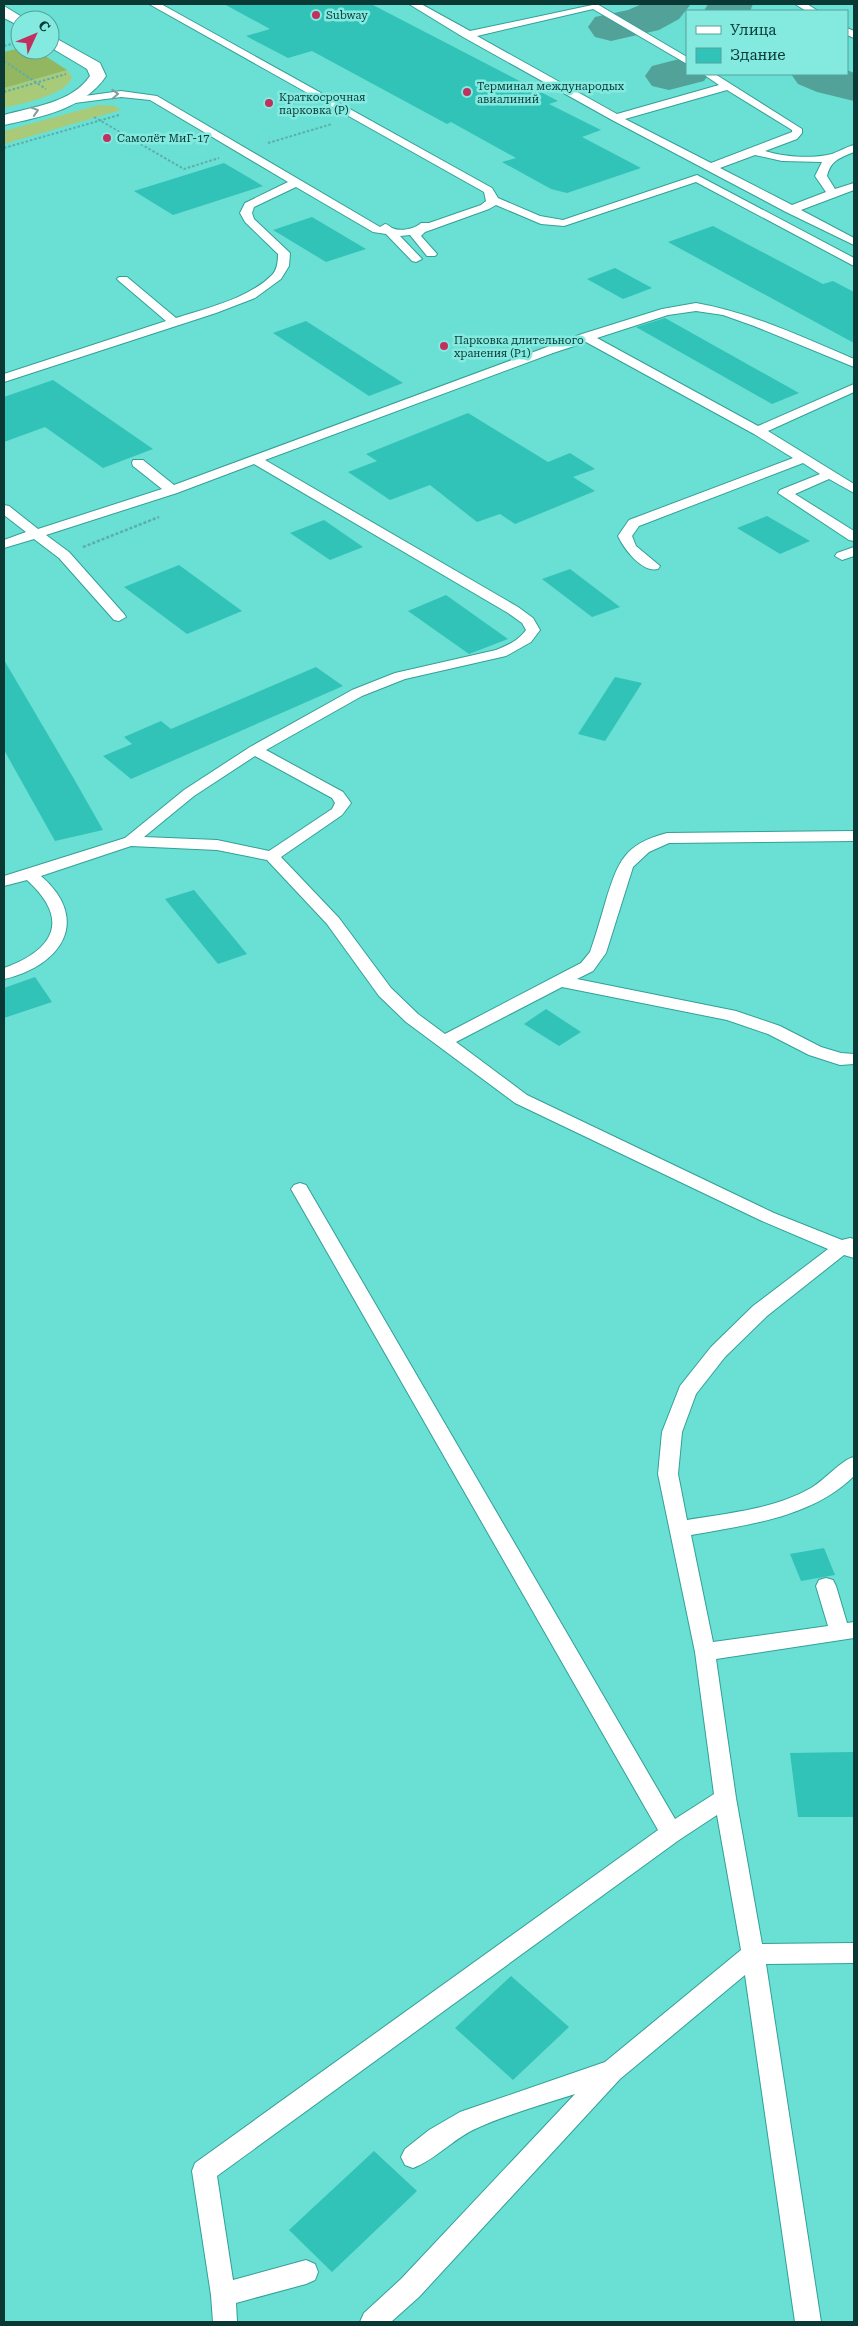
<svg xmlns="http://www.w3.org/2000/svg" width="858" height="2326" viewBox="0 0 858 2326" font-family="'Roboto Serif',serif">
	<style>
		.built { fill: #6adfd4; fill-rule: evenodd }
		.green { fill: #a9cb79 }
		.forest { fill: #93b661 }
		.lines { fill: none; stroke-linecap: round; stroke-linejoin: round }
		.taxiway { fill: #52a29a; fill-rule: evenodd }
		.building { fill: #31c3b8 }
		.lane-casing { stroke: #33a097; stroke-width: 2 }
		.secondary-casing { stroke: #33a097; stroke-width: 2 }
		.path-far1 { stroke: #5bafa7; stroke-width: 2; stroke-dasharray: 2.5 2; stroke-linecap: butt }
		.path { stroke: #5bafa7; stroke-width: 2.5; stroke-dasharray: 3 2; stroke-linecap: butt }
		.lane { fill: #fff; fill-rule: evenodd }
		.secondary { fill: #fff; fill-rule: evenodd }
		.oneway { stroke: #849c9a }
		.poi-dot { fill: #c0315d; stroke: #84eae0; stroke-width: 2 }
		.labels { text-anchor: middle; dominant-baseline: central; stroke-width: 5; stroke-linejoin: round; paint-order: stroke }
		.far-poi-label { font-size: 11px; fill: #093835; stroke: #84eae0; text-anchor: start }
	</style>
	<rect width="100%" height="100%" fill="#84eae0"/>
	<path class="built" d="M4,4H854V2322H4ZM687,11H847V74H687ZM20,20H50V50H20Z"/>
	<g class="green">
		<path d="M67,70L72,77C66,96 22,103 4,108V88Z"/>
		<path d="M99,105L115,106L121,110L4,144V131Z"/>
	</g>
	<path class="forest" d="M20,48V50H36L67,70L4,88V52Z"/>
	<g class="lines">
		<g class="taxiway">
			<path d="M642,4H691L679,19L659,30L611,41L595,37L588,27L595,17L628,10Z"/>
			<path d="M708,4H753L750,11H704Z"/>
			<path d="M687,57V74H709L704,81L669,90L652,86L645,76L652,66Z"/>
			<path d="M847,70L854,73V101L817,92L798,84L791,74H847Z"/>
		</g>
	</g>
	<g class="building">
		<path d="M224,4H371L558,101L549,104L601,130L582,137L641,168L567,193L551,189L502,162L516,158L451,122L447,124L312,51L288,58L246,36L270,29Z"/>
		<path d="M224,163L263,186L173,215L134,191Z"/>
		<path d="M312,217L366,249L326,262L273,230Z"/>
		<path d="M713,226L823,284L833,281L854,292V343L668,242Z"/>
		<path d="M615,268L652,288L623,299L587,279Z"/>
		<path d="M665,318L799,393L772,404L636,327Z"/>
		<path d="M306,321L403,383L369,396L273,333Z"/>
		<path d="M53,380L153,449L103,468L45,427L4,442V397Z"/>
		<path d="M468,413L548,462L570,453L595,469L573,477L595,491L515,524L500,514L477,522L430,485L390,500L348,472L377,461L366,454Z"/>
		<path d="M767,516L810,541L780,554L737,528Z"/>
		<path d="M324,520L363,547L330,560L290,533Z"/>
		<path d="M179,565L242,611L187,634L124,587Z"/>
		<path d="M570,569L620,607L592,617L542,579Z"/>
		<path d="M446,595L508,639L469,654L408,611Z"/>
		<path d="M4,660L74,779L103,830L55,841L4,750Z"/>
		<path d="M316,667L343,686L131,779L103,756L132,744L124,737L161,721L171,729Z"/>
		<path d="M615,677L642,683L605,741L578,734Z"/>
		<path d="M194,890L247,954L218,964L165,899Z"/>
		<path d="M35,977L52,1002L4,1018V988Z"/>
		<path d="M546,1009L581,1032L559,1046L524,1024Z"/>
		<path d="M824,1548L835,1575L801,1581L790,1554Z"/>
		<path d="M854,1752V1817H798L790,1753Z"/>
		<path d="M511,1976L569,2027L513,2080L455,2028Z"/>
		<path d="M374,2151L417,2191L332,2272L289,2230Z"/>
	</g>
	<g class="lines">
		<defs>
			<g id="lane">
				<path d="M149,4H161L492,188L498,198L540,216L563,220L697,175L854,258V266L696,182L564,226L541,224L496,205L489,209L425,232L421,236L437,254L435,256H427L410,235L400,236L422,259L416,262L412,261L386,234L373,232L296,187L254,207L252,213L254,219L290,253L289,266L281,279L255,298L216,313L4,382V374L166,321L119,281L117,279L119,277H127L176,318C207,308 248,299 272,275C277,270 278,262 278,254L245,222L240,213L245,203L288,182L150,100L121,97L67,104L63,103V99L121,91L157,96L380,227L385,224C388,224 390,227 392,228C400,232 415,229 421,223H429L481,205L486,201L484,192Z"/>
				<path d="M409,4H421L470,31L597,4L687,57V64L593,9L477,36L617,114L719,85L703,74H715L802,129V133L797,139L765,151C784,157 812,159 832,154C840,151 846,147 854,145V152C840,158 831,160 827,176L835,189L854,183V190L801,210L854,238V245L786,212L612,120L463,37ZM727,90L792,130V132L711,163L625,119ZM755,155L782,161L822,162L815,176L826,192L792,205L720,168Z"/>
				<path d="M795,4H807L818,11H806Z"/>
				<path d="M847,28L854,31V38L847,35Z"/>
				<path d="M696,303C752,313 802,337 854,359V367L754,326L723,315L696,311L668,315L597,338L758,426L854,384V392L768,431L854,484V493L829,479L795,494L854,531V541L849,540L778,493L780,490L820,474L803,463L639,526L632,536L636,546L660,566L658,569C642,573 624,549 618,536L629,520L793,458L754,434L586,342L553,353L265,460L518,607L533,618L540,630L531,642L506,656L405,679L362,696L266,750L343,792L351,803L342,815L281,857L339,918L391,988L418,1014L445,1034L581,963L590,952C596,935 601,917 606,900C618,862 624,844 667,833L854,831V841L669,843L649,852L633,867L606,953L593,971L577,979L736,1011L780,1026L821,1047L841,1053L854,1054V1064L840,1065L809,1055L768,1034L727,1020L562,987L456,1042L527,1095L774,1213L842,1240L850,1238L854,1239V1258L844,1255L767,1316L725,1357L696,1394L682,1432L678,1474L687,1520C729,1513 774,1509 811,1488C825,1480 841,1460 854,1457V1476C811,1518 747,1525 691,1535L713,1642L828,1626L816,1586L819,1580L826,1578L833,1580L836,1586L847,1623L854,1622V1638L716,1659L736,1798L762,1944L854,1943V1963L766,1964L821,2322H795L745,1975L620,2079L419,2297L391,2322H360L364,2313L401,2279L575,2094C542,2105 507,2114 475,2129C453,2139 435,2160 413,2168L405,2165L401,2157L405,2149L429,2130L460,2112L605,2062L741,1950L717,1815L679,1840L217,2176L233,2280L306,2260L315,2264L318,2272L315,2280L306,2284L236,2303L237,2322H213L211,2295L192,2171L195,2163L658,1830L291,1189L294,1185L300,1183L306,1185L675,1819L714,1794L695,1652L658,1474L662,1432L680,1386L711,1347L753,1306L828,1249L762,1221L515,1103L406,1022L379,996L327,924L267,860L217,850L131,846L41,876C92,920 61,966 4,979V968C54,950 71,920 27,880L4,886V876L125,838L184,790L250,747L352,690L395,673L496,650C508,645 518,641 526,630L522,623L508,613L254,464L177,493L46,535L69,552L124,614L126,617L119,621L114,620L59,558L34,539L4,548V540L26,532L4,515V505L9,506L38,529L162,489L133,466L132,463L133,460H143L174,485L582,334L662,309ZM255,756L332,798L335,803L332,809L269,851L217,840L144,837L194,796Z"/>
				<path d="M854,547V556L842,560L835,556L837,553Z"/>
			</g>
			<g id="secondary">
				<path d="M4,6L27,20H20V26L4,18Z"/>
				<path d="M50,35L100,63L106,76C84,109 41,117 4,125V115C32,107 72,103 90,76L87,69L50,47Z"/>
			</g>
		</defs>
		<use href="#lane" class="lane-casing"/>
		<use href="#secondary" class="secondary-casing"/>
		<g class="path-far1">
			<path d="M4,46L19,42"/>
			<path d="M4,61L46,89"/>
			<path d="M4,92L66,74"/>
			<path d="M94,117L184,169L219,158"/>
			<path d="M268,143L332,124"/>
			<path d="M4,148L119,115"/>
		</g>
		<path class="path" d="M83,547L159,517"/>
		<use href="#lane" class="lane"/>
		<use href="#secondary" class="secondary"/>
	</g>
	<defs><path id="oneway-chevron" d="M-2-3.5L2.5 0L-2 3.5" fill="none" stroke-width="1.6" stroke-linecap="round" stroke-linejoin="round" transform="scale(1.25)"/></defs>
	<g class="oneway">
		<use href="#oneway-chevron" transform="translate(115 94) rotate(-3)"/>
		<use href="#oneway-chevron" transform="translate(35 111) rotate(-17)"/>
	</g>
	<g class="poi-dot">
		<circle cx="316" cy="15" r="5"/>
		<circle cx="467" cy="92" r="5"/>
		<circle cx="269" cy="103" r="5"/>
		<circle cx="107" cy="138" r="5"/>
		<circle cx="444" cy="346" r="5"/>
	</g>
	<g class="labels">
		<g class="far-poi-label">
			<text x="326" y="15">Subway</text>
			<text x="477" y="86">Терминал международых<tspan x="477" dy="13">авиалиний</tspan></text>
			<text x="279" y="97">Краткосрочная<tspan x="279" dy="13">парковка (P)</tspan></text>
			<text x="117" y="138">Самолёт МиГ-17</text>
			<text x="454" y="340">Парковка длительного<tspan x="454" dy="13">хранения (P1)</tspan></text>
		</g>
	</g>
	<rect width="858" height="2326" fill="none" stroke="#093835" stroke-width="10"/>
	<rect x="686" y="10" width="162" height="65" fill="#84eae0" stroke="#53a39c"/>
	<rect x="696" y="26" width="25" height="8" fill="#ffffff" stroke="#53a39c"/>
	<text x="730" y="35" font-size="15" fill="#093835">Улица</text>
	<rect x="696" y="48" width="25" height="15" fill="#31c3b8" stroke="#53a39c"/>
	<text x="730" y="60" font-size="15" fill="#093835">Здание</text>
	<g transform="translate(35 35) rotate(46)"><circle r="24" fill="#84eae0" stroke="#53a39c"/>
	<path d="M0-4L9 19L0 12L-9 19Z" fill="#c0315d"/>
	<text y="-8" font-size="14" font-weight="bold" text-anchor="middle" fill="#093835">С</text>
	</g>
</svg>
